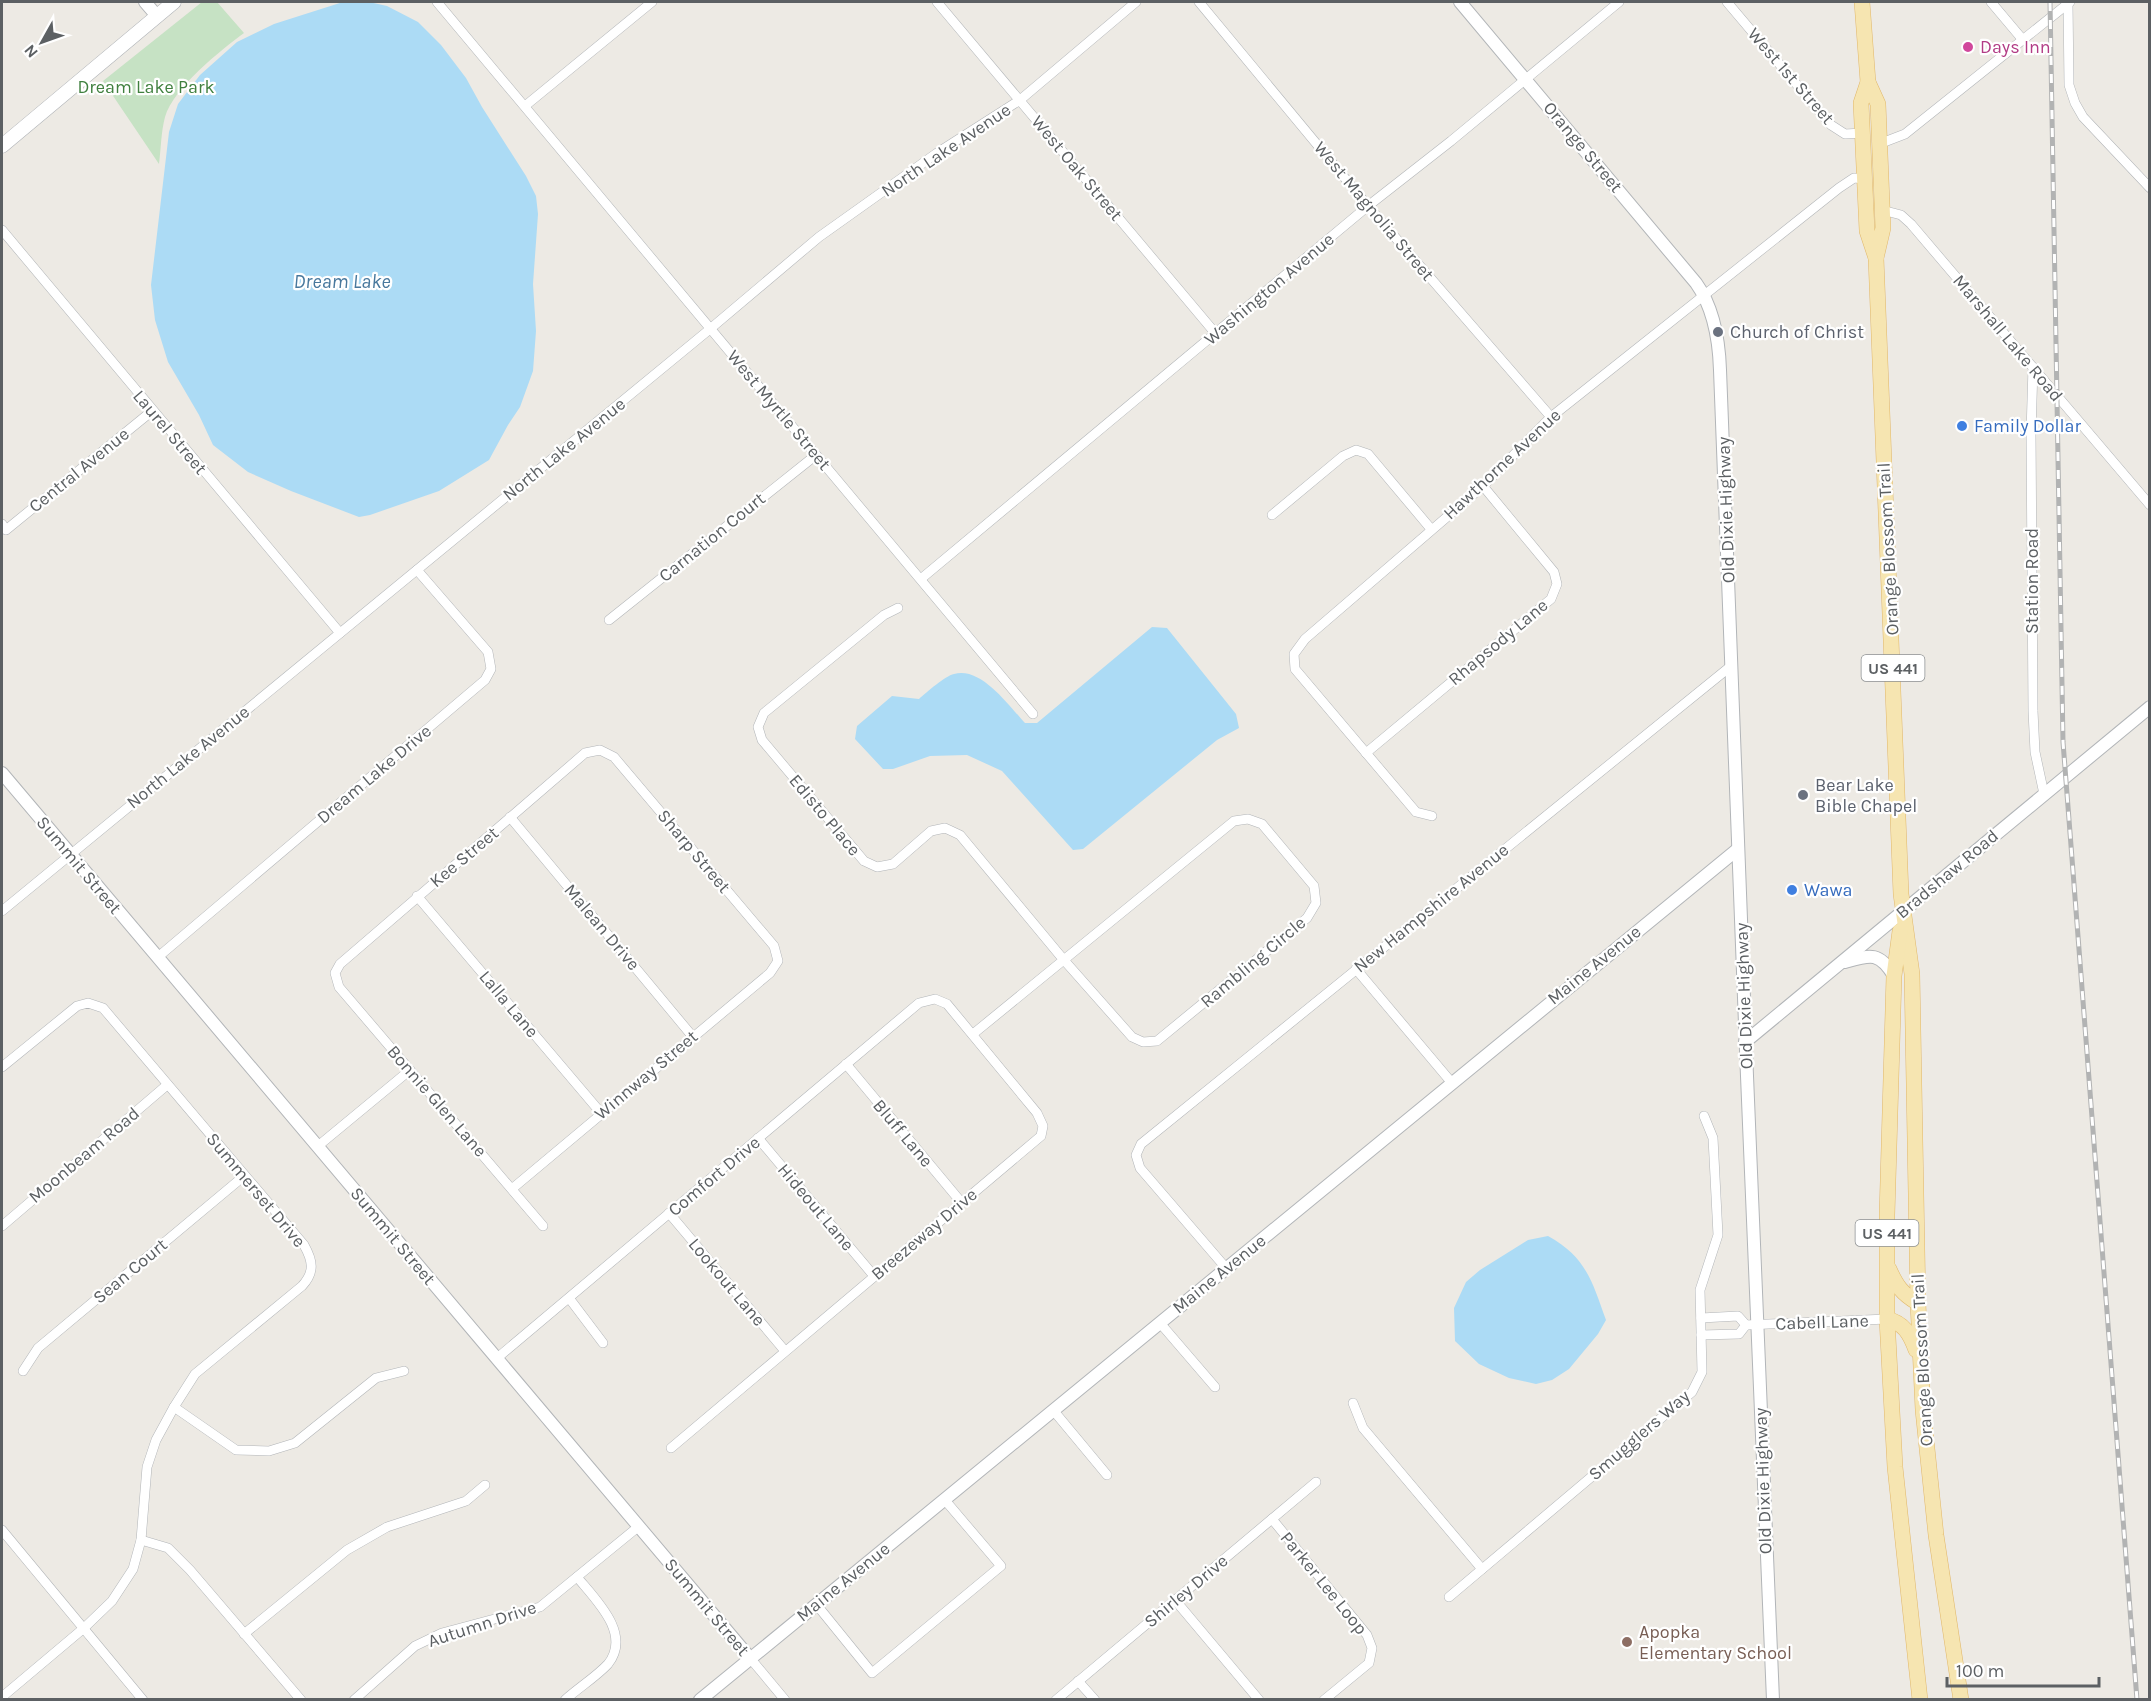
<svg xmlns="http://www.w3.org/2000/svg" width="2151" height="1701" viewBox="0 0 2151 1701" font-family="Karla,sans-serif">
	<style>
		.green { fill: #c6e2c4 }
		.water { fill: #acdbf5 }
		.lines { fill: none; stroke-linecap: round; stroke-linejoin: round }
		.minor-casing { stroke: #b2b5b8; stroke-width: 10 }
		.tertiary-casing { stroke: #b2b5b8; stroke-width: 14 }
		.secondary-casing { stroke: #b1b4b8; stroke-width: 15 }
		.primary-casing { stroke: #e1b769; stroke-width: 16 }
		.minor { stroke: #fff; stroke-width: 9 }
		.tertiary { stroke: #fff; stroke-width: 12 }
		.secondary { stroke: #fff; stroke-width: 14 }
		.primary { stroke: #f6e5b1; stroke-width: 15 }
		.rail-casing { stroke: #b2b3b3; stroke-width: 5 }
		.rail { stroke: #fff; stroke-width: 3; stroke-dasharray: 9; stroke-linecap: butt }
		.hotel-dot { fill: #d1479c; stroke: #fff; stroke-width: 2 }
		.worship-dot { fill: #6b7280; stroke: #fff; stroke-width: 2 }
		.shop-dot { fill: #3f7fe0; stroke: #fff; stroke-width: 2 }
		.education-dot { fill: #8d6e63; stroke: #fff; stroke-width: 2 }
		.labels { text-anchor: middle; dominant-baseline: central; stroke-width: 4.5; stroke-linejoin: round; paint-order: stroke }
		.shield { fill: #fff; stroke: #8d9092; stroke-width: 1.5 }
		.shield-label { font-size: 16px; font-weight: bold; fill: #5c6063 }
		.hotel-label { font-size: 18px; fill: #b23c85; stroke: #fff; text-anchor: start }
		.street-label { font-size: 18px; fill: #5c6063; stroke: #fff }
		.park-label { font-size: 18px; fill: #40803f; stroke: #fff }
		.worship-label { font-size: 18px; fill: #5b616d; stroke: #fff; text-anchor: start }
		.shop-label { font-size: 18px; fill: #366cbe; stroke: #fff; text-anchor: start }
		.education-label { font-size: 18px; fill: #785e54; stroke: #fff; text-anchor: start }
		.water-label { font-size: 20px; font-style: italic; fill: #48789d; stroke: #fff }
	</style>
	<rect width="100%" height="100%" fill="#edeae4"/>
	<path class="green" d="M202,2H217L244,33C220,51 174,87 165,117C161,132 161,149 159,164L103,81Z"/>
	<g class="water">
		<path d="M343,2H369L387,6L418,22L441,45L466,78L482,107L526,176L536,196L538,214L533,284L536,331L533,371L520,407L508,425L489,460L439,491L370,515L359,517L291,491L248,472L213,445L199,415L168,362L155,320L151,285L169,132L178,104L200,75L237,42L274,24Z"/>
		<path d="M1152,627L1167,628L1236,714L1239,728L1217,740L1083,849L1073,850L1002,771L967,755L930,756L893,769H883L855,739L857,726L892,696L919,699C927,692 945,676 954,674C981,666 1009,706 1025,723H1037Z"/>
		<path d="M1548,1236C1586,1257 1592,1281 1606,1320L1598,1334L1569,1369L1552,1380L1536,1384L1509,1378L1479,1364L1455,1341L1454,1308L1466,1282L1480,1270L1528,1240Z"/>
	</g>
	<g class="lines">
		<defs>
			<g id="minor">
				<path d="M437,2L1033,714"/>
				<path d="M937,2L1216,334"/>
				<path d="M1199,2L1368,206L1551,417"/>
				<path d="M1727,2L1831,125L1845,134L1863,133"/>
				<path d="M1991,2L2023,40"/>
				<path d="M2068,3L2069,85L2075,103L2083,117L2150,188"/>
				<path d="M525,106L652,2"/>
				<path d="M1879,144L1905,134L2070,2"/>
				<path d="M1882,210L1901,215L1911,224L2150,505"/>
				<path d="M2,230L340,633"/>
				<path d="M2033,367L2031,433L2033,711L2035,752L2044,794"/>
				<path d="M1272,515L1343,456L1356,450L1368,454L1431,529"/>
				<path d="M2,524L6,530L152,411"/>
				<path d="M922,578L1368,206L1451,141L1619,2"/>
				<path d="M898,608L884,615L764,713L758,727L762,740L864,861L877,867L893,864L931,831L945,828L960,835L1063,959L1132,1037L1143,1042L1157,1041L1307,918L1316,903L1314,886L1262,824L1248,819L1234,821L973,1034"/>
				<path d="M609,620L816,455"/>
				<path d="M1366,753L1551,599L1557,584L1554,572L1483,486"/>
				<path d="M1432,816L1416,812L1295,669L1294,654L1305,639L1483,486L1551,417L1839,188L1854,178L1865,179"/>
				<path d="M510,817L693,1037"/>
				<path d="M417,896L601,1113"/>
				<path d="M2,911L710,329L819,237L937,153L1020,100L1136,2"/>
				<path d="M158,957L485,680L491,669L488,652L417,570"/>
				<path d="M1356,969L1452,1083"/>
				<path d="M846,1064L961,1202"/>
				<path d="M2,1067L77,1006L88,1003L103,1008L304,1245C313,1261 315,1272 302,1286L195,1374L174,1407L156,1440L147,1467L141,1540L133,1569L112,1601L84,1628L2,1697"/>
				<path d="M758,1138L874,1276"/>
				<path d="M318,1146L410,1070"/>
				<path d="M513,1188L770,973L778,961L774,946L614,757L600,750L585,753L340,964L335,973L339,987L543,1226"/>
				<path d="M669,1213L785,1351"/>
				<path d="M2,1226L167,1085"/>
				<path d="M1226,1268L1140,1168L1136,1155L1141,1144L1731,666"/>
				<path d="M569,1298L603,1343"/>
				<path d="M1701,1318L1738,1316L1746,1325"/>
				<path d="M1160,1323L1215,1387"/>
				<path d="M1746,1325L1887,1319"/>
				<path d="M1701,1335L1739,1334L1746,1325"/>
				<path d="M496,1359L919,1003L935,999L947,1004L1037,1113L1043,1126L1041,1136L671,1448"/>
				<path d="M23,1371L38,1348L244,1176"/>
				<path d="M1353,1403L1363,1428L1482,1569"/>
				<path d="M174,1407L236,1450L269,1451L295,1443L376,1378L404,1371"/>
				<path d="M1053,1410L1107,1475"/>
				<path d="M1272,1519L1367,1635L1372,1648L1369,1663L1324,1700"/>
				<path d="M2,1530L143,1700"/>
				<path d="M141,1540L168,1548L190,1570L301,1700"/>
				<path d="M1449,1597L1692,1392L1702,1372L1700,1290L1718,1235L1713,1138L1704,1116"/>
				<path d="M1175,1600L1259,1700"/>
				<path d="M816,1604L872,1673L1001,1566L944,1499"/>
				<path d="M244,1634L347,1550L387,1527L466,1501L485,1485"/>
				<path d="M750,1658L785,1700"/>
				<path d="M1078,1681L1095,1700"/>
				<path d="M354,1700L415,1646L442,1633L540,1607L638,1527"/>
				<path d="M565,1700C578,1688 596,1677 608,1664C632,1634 596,1600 577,1577"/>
				<path d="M1056,1700L1316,1482"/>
			</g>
			<g id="tertiary">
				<path d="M145,2L157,16"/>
				<path d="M1460,2L1696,283C1714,308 1719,339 1720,370L1747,1076L1773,1700"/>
				<path d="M2,773L750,1658"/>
				<path d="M1845,962C1870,955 1879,951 1894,976"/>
				<path d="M1745,1042L2150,707"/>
				<path d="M700,1700L1738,849"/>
			</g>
			<path id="secondary" d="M2,146L174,2"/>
			<g id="primary">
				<path d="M1862,2L1868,82L1861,103L1867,231L1876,258L1901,894L1912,974L1918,1303L1923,1410L1936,1535L1961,1700"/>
				<path d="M1868,82L1878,104L1883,228L1876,258"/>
				<path d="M1900,931L1894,976L1887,1215V1319L1895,1467L1920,1700"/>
				<path d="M1889,1269C1896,1285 1902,1294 1918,1303"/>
				<path d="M1887,1319C1904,1323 1910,1334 1916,1350"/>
			</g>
		</defs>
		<use href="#minor" class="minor-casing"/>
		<use href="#tertiary" class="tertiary-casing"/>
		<use href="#secondary" class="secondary-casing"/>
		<use href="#primary" class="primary-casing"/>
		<use href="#minor" class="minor"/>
		<use href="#tertiary" class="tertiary"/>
		<use href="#secondary" class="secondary"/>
		<use href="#primary" class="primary"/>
		<defs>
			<path id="rail" d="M2050,2L2063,742L2137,1700"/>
		</defs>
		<use href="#rail" class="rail-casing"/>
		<use href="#rail" class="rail"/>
	</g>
	<circle class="hotel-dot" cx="1968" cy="47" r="6"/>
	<g class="worship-dot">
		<circle cx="1718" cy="332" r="6"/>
		<circle cx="1803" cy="795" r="6"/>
	</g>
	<g class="shop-dot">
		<circle cx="1962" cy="426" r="6"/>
		<circle cx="1792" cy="890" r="6"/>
	</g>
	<circle class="education-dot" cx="1627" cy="1642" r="6"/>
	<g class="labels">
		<g class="shield">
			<rect x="1861.5" y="655" width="63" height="26" rx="4.5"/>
			<rect x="1855.5" y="1220" width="63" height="26" rx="4.5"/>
		</g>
		<g class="shield-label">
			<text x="1893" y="668">US 441</text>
			<text x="1887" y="1233">US 441</text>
		</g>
		<g class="hotel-label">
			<text x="1980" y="47">Days Inn</text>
		</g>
		<g class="street-label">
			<text transform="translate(1791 76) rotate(49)">West 1st Street</text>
			<text transform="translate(1583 147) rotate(50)">Orange Street</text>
			<text transform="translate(946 150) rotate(-34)">North Lake Avenue</text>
			<text transform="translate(1077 168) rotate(50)">West Oak Street</text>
			<text transform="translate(1374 211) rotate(50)">West Magnolia Street</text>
			<text transform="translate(1269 289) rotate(-40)">Washington Avenue</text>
			<text transform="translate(2008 338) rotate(50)">Marshall Lake Road</text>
			<text transform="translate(779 410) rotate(50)">West Myrtle Street</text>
			<text transform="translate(170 432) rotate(50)">Laurel Street</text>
			<text transform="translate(564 449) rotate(-39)">North Lake Avenue</text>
			<text transform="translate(1502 464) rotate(-43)">Hawthorne Avenue</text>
			<text transform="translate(79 470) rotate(-39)">Central Avenue</text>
			<text transform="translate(1726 510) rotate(-92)">Old Dixie Highway</text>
			<text transform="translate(712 537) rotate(-39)">Carnation Court</text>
			<text transform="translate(1888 549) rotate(-93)">Orange Blossom Trail</text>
			<text transform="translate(2032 581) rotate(-90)">Station Road</text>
			<text transform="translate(1498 642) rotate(-40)">Rhapsody Lane</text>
			<text transform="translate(188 757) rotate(-39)">North Lake Avenue</text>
			<text transform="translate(374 774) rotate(-40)">Dream Lake Drive</text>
			<text transform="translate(825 815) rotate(50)">Edisto Place</text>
			<text transform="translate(694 851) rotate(50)">Sharp Street</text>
			<text transform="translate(464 857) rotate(-40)">Kee Street</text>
			<text transform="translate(79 865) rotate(50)">Summit Street</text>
			<text transform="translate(1947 874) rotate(-40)">Bradshaw Road</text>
			<text transform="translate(1431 908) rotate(-39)">New Hampshire Avenue</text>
			<text transform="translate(602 927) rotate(50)">Malean Drive</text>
			<text transform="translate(1253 962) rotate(-40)">Rambling Circle</text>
			<text transform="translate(1594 965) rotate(-39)">Maine Avenue</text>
			<text transform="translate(1744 996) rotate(-92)">Old Dixie Highway</text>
			<text transform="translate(509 1004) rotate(50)">Lalla Lane</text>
			<text transform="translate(646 1075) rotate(-40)">Winnway Street</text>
			<text transform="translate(437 1101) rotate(49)">Bonnie Glen Lane</text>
			<text transform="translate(903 1133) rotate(50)">Bluff Lane</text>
			<text transform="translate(84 1155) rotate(-40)">Moonbeam Road</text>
			<text transform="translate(714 1176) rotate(-40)">Comfort Drive</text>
			<text transform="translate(256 1190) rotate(50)">Summerset Drive</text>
			<text transform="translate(816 1207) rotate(50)">Hideout Lane</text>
			<text transform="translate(924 1234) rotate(-40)">Breezeway Drive</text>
			<text transform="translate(393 1236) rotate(50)">Summit Street</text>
			<text transform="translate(130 1271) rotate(-40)">Sean Court</text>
			<text transform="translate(1219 1274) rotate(-39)">Maine Avenue</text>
			<text transform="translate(727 1282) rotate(50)">Lookout Lane</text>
			<text transform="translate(1822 1322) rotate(-2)">Cabell Lane</text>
			<text transform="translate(1922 1360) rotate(-93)">Orange Blossom Trail</text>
			<text transform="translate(1639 1435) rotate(-41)">Smugglers Way</text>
			<text transform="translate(1763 1481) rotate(-92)">Old Dixie Highway</text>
			<text transform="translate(843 1582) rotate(-39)">Maine Avenue</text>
			<text transform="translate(1324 1583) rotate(51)">Parker Lee Loop</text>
			<text transform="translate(1186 1591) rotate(-40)">Shirley Drive</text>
			<text transform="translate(707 1607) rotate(50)">Summit Street</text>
			<text transform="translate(482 1624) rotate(-18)">Autumn Drive</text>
		</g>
		<g class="park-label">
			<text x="146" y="87">Dream Lake Park</text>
		</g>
		<g class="worship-label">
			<text x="1730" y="332">Church of Christ</text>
			<text x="1815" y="785">Bear Lake<tspan x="1815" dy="21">Bible Chapel</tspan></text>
		</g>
		<g class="shop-label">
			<text x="1974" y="426">Family Dollar</text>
			<text x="1804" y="890">Wawa</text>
		</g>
		<g class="education-label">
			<text x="1639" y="1632">Apopka<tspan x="1639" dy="21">Elementary School</tspan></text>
		</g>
		<g class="water-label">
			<text x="342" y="281">Dream Lake</text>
		</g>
	</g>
	<rect width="2151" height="1701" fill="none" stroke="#5c6063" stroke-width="6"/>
	<g transform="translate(42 42) rotate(230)" stroke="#ffffff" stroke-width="4.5" paint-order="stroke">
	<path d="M0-4.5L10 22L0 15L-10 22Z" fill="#5c6063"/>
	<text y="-9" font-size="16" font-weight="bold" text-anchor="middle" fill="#5c6063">N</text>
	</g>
	<path d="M1947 1677v9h152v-9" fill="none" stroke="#5c6063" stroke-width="3"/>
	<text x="1956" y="1677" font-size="18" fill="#5c6063" stroke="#ffffff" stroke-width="4.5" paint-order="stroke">100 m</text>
</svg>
